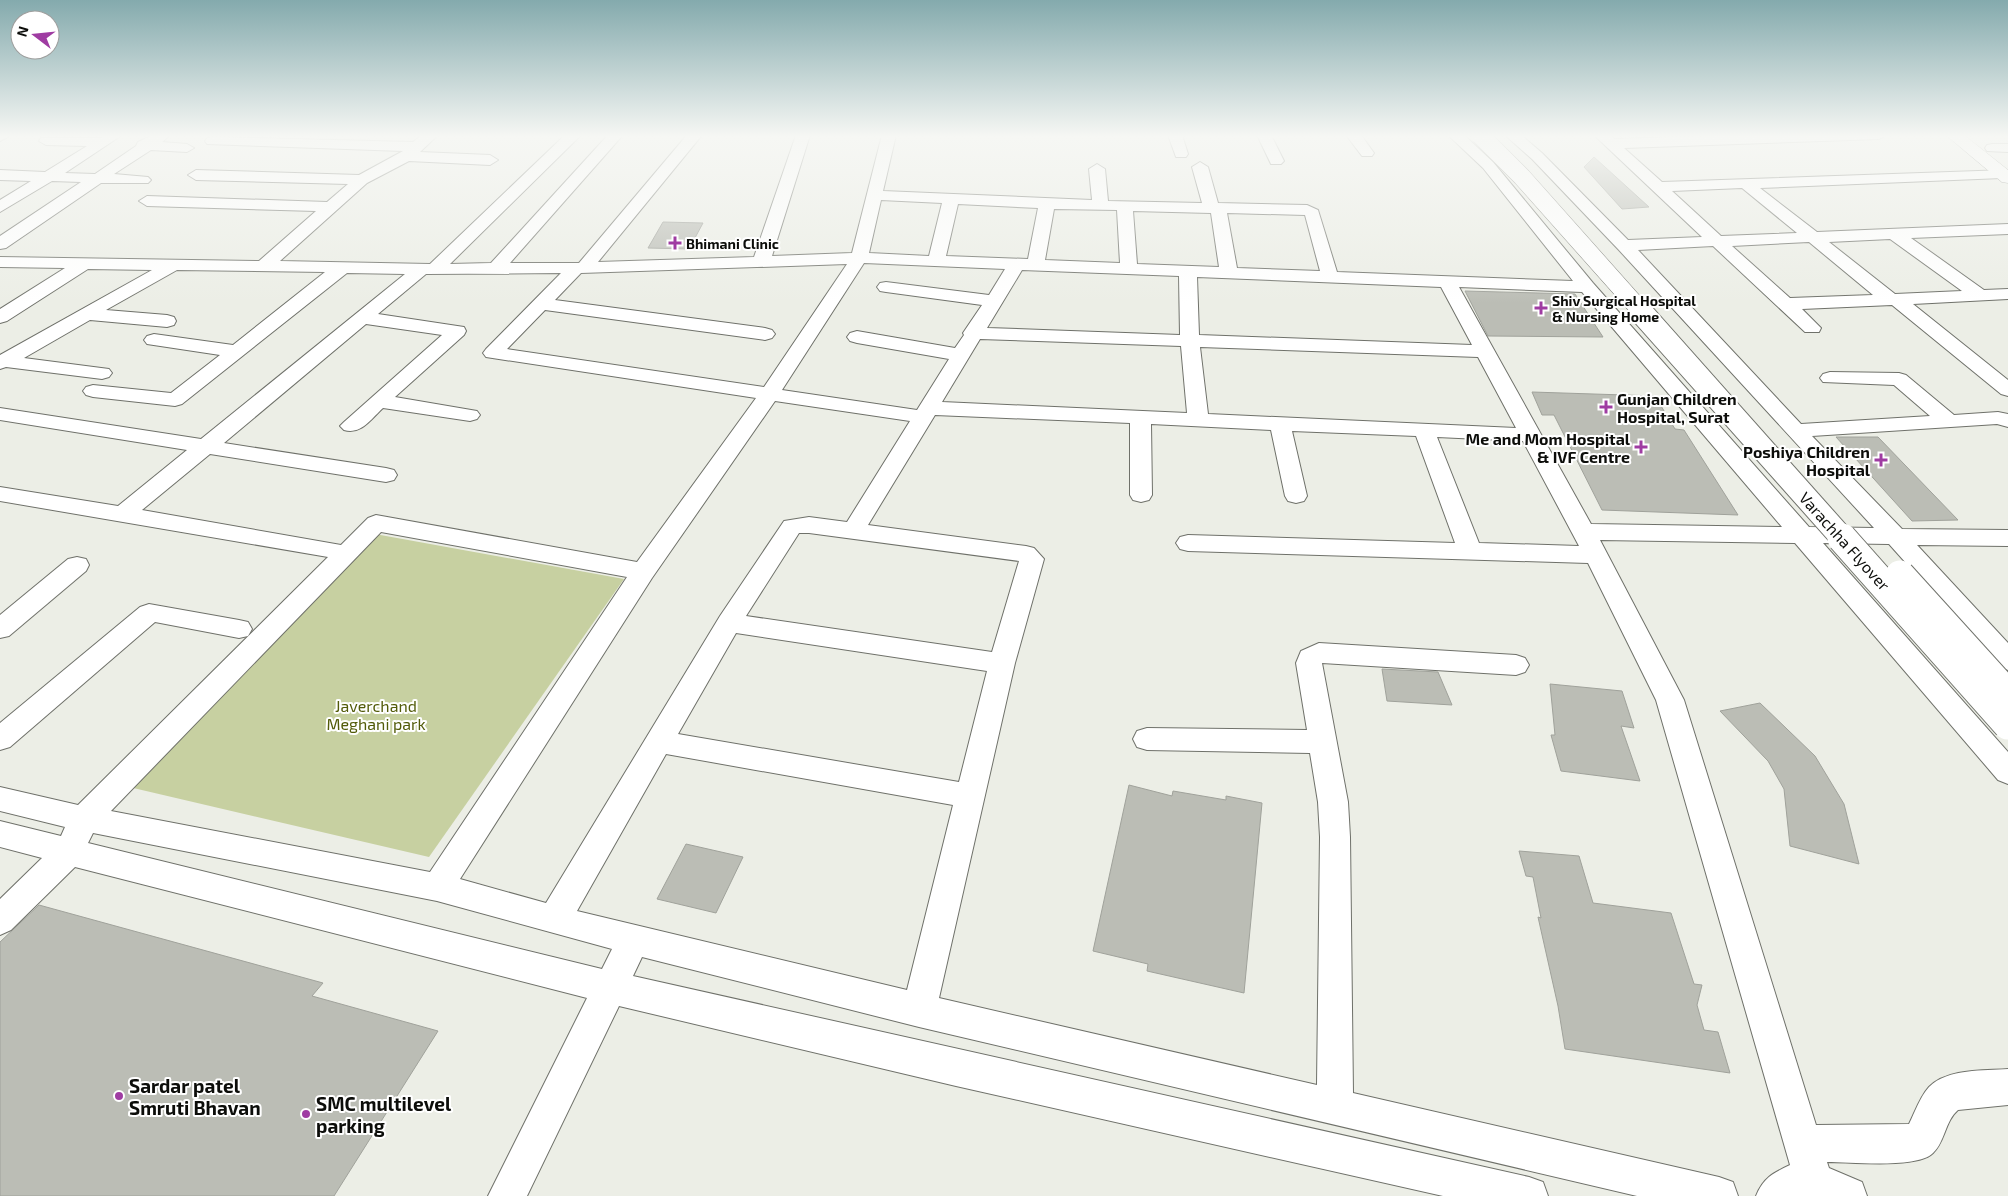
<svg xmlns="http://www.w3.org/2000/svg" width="2008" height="1196" viewBox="0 0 2008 1196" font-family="'Exo 2',sans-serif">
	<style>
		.green { fill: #c7d0a1 }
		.building { fill: #bbbdb5; stroke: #a0a29b }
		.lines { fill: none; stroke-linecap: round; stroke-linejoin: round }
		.minor-casing { stroke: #6f716a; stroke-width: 2 }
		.major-casing { stroke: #6f716a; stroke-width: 1 }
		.minor { fill: #fff; fill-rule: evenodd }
		.major { fill: #fff; fill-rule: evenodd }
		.major-bridge-far2-casing { stroke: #6f716a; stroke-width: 19; stroke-linecap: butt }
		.major-bridge-far1-casing { stroke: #6f716a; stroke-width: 25; stroke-linecap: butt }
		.major-bridge-casing { stroke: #6f716a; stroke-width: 31; stroke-linecap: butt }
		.major-bridge-far2 { stroke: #fff; stroke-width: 18 }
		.major-bridge-far1 { stroke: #fff; stroke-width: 23 }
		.major-bridge { stroke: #fff; stroke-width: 29 }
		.poi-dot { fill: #9f3ca2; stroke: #fff; stroke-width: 2 }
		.labels { text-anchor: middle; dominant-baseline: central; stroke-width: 4; stroke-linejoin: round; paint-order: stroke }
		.far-poi-label { font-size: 14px; font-weight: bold; fill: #0c0d0a; stroke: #fff; text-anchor: start }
		.poi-label { font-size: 16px; font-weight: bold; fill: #0c0d0a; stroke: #fff; text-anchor: end }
		.street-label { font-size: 16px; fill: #0c0d0a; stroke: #fff }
		.park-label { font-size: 16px; fill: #525b09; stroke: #fff }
		.near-poi-label { font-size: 19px; font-weight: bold; fill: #0c0d0a; stroke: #fff; text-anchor: start }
	</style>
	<rect width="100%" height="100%" fill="#eceee6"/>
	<path class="green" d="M375,534L624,579L429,857L129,787Z"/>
	<g class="building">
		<path d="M1594,157L1649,207L1622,209L1584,167Z"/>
		<path d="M663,222L703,223L689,249L648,248Z"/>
		<path d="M1465,291L1575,294L1603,337L1488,336Z"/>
		<path d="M1532,392L1655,396L1675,429L1684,430L1738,515L1602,510L1554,415H1542Z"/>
		<path d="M1836,437H1878L1958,520L1912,521Z"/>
		<path d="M1382,669L1438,672L1452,705L1387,701Z"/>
		<path d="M1550,684L1622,691L1634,728L1621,726L1640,781L1561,771L1551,735H1555Z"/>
		<path d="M1760,703L1815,756L1844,804L1859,864L1790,846L1784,789L1768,761L1720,711Z"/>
		<path d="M1129,785L1172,796L1173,791L1226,800V796L1262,803L1244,993L1147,971L1148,964L1093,951Z"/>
		<path d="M686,844L743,857L716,913L657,899Z"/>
		<path d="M1519,851L1579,856L1593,903L1671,913L1694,984L1702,985L1697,1005L1704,1030L1718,1032L1730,1073L1565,1049L1558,1006L1538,917L1541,918L1533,877L1526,876Z"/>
		<path d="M39,905L323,983L312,996L438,1031L334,1196H0V942Z"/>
	</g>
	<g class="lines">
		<defs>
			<g id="minor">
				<path d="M0,135H11L0,141Z"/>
				<path d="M105,135H122L65,173L95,174L136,146L138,142L153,135H170L162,142L187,144L194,148L187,152L151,150L114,174L148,177L151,180L148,183H101L6,248L0,249V236L81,182L52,181L0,212V200L31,181L0,180V170L45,172L87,146L46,145L39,141L41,138H101Z"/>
				<path d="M422,135H438L420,152L490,155L498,160L490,165L409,161L367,183L280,261L430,264L565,135H581L450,264L491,263L608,135L622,136L510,263H579L687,135H702L598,262L754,257L796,135H810L772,256L852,253L882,135H896L883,191L1092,200L1089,169L1097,164L1105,169L1108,201L1202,203L1192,167L1200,162L1208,167L1218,203L1307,205L1318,210L1337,272L1573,281L1483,168L1448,135H1464L1493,162L1593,283L1809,527L1874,528L1618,249L1532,159L1505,135H1521L1542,153L1628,240L1702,237L1594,135H1610L1614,139L1744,135H1886L1879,139L1624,148L1662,182L2007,170L2008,175L2002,178L1760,188L1817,232L2008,224V234L1911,238L1984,290L2008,289V299L1913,304L2008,380V396L2001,394L1892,305L1802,309L1821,328L1819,332H1805L1713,246L1638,250L1801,424L1930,416L1894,385L1823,382L1820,378L1823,374L1830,372L1899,373L1906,375L1954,415L1998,412L2008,414V427L1997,424L1812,436L1902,529L2008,530V546L1917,545L2008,643V670L1999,667L1889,544L1823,543L2008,752V784L1998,780L1795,543L1600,540L1684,700L1816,1125L1909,1124C1915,1112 1920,1097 1929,1087C1948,1068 1984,1071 2008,1069V1105L1958,1110C1945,1121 1945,1142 1933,1153C1917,1169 1851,1162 1827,1162L1829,1168L1862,1182L1867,1196H1756C1763,1178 1773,1173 1790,1165L1656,700L1588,563L1188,551L1180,549L1176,543L1180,537L1188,535L1455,543L1416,436L1292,431L1307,496L1304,501L1296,503L1288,501L1285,496L1271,430L1151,424L1152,495L1149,500L1141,502L1133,500L1130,495V423L935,415L868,525L1026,546L1034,548L1044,559L1015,663L939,998L1317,1085L1320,837L1318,802L1310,753L1147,750L1137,747L1133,739L1137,731L1147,728L1307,730L1296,663L1301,651L1319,643L1516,655L1525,658L1529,665L1525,672L1516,675L1322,663L1348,802L1350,837L1353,1093L1719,1177L1733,1182L1738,1196H1637L919,1027L642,957L633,976L1529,1177L1543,1182L1548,1196H1443L956,1086L619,1006L527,1196H488L587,998L75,867L11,930L0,935V899L42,858L0,847V821L61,836L65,827L0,811V787L78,805L328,557L0,501V487L118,506L187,450L0,420V408L201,439L405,274L347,273L182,404L175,406L93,397L86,395L83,391L86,387L93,385L171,393L220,355L147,344L144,340L147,336L154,334L233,345L325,272L177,270L106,310L167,315L174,317L176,321L174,325L167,327L90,320L24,358L109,369L112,373L109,377L102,379L6,367L0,369V355L152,270L88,269L7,321L0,323V309L65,268L0,267V257L259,261L316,211L147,206L139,201L147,196L327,202L348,184L196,180L188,175L196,170L359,175L403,151L207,144L205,141L207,138L212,137L413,142ZM1742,188L1797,233L1721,236L1672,191ZM881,200L942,203L929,256L869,253ZM958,204L1038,208L1028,259L946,256ZM1054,209L1117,210L1120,263L1045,260ZM1133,211L1211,213L1219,267L1137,264ZM1227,213L1305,215L1320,271L1237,268ZM1890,239L1962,291L1895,294L1829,242ZM1809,242L1873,295L1790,298L1732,246ZM864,263L1005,269L989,295L886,282L880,283L877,287L880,291L886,292L982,305L963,333L964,335L955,348L857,331L850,333L847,337L850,341L857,343L949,359L917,410L782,390ZM847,264L764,387L507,349L545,310L765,340L772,338L775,334L772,330L765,328L555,300L581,273ZM1022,270L1179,276L1180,335L987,328ZM561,273L486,349L483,353L486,357L756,398L637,562L376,515L368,518L341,545L142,510L210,454L386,482L394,480L397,475L394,470L386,468L224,443L366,324L442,335L344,422L340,426L344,430C361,435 371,419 383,408L470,421L477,419L480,415L477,411L395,397L464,335L466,331L464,327L378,314L426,274ZM1197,277L1441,287L1472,345L1199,335ZM1459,287L1582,292L1782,527L1591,524ZM980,339L1181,346L1187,413L942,402ZM1200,347L1478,357L1516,428L1208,414ZM775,401L910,421L847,522L809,517L784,521L720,616L546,903L460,879L652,578ZM1437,437L1523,441L1579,546L1479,543ZM381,532L627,577L430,872L111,811ZM799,533H809L1019,561L992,652L746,616ZM736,633L987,671L959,782L678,734ZM666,754L953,805L907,990L577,911ZM93,833L437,901L612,949L602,969L88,843Z"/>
				<path d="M1168,135H1182L1188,154L1186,157H1176Z"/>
				<path d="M1257,135H1271L1284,161L1281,164H1271Z"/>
				<path d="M1346,135H1361L1374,153L1372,156H1362Z"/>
				<path d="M1992,144H2008V152L1987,151L1985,148L1987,145Z"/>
				<path d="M77,557L86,559L89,565L86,571L9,636L0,638V615L68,559Z"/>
				<path d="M149,604L239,620L248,622L252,629L248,636L239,638L155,622L10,747L0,750V723L140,607Z"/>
			</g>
			<path id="major" d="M1946,135H1964L2008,170V183L2002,182Z"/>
		</defs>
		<use href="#minor" class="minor-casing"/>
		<use href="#major" class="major-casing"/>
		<use href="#minor" class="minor"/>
		<use href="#major" class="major"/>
		<defs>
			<path id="major-bridge-far2" d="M1480,135L1522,177L1643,313"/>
			<path id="major-bridge-far1" d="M1641,312L1843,539"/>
			<g id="major-bridge">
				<path d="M1842,538L2008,725"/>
				<path d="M1900,575L2008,694"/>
			</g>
		</defs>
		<use href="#major-bridge-far2" class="major-bridge-far2-casing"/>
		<use href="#major-bridge-far1" class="major-bridge-far1-casing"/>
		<use href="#major-bridge" class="major-bridge-casing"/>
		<use href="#major-bridge-far2" class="major-bridge-far2"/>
		<use href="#major-bridge-far1" class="major-bridge-far1"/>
		<use href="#major-bridge" class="major-bridge"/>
	</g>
	<linearGradient id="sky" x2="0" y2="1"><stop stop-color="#84aaad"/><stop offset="0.45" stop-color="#f6f7f4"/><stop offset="1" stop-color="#f6f7f4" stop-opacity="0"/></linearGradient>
	<rect width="2008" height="303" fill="url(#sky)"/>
	<g class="poi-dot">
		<path d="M672.5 235.5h5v5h5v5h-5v5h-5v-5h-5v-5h5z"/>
		<path d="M1538.5 300.5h5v5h5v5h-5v5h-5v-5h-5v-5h5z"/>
		<path d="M1603.5 399.5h5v5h5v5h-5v5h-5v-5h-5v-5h5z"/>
		<path d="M1638.5 439.5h5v5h5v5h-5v5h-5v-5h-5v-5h5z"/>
		<path d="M1878.5 452.5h5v5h5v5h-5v5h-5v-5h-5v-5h5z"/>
		<circle cx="119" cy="1096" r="5"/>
		<circle cx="306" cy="1114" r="5"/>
	</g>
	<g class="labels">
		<g class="far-poi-label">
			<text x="686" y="243">Bhimani Clinic</text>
			<text x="1552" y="300">Shiv Surgical Hospital<tspan x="1552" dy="16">&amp; Nursing Home</tspan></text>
		</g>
		<g class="poi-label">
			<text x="1617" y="398" text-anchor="start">Gunjan Children<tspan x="1617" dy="18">Hospital, Surat</tspan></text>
			<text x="1630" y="438">Me and Mom Hospital<tspan x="1630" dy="18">&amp; IVF Centre</tspan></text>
			<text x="1870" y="451">Poshiya Children<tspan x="1870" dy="18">Hospital</tspan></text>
		</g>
		<g class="street-label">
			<text transform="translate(1845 541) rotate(48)">Varachha Flyover</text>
		</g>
		<g class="park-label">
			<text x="376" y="705">Javerchand<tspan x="376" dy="18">Meghani park</tspan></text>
		</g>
		<g class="near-poi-label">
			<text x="129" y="1085">Sardar patel<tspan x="129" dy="22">Smruti Bhavan</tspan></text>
			<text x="316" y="1103">SMC multilevel<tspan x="316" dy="22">parking</tspan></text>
		</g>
	</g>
	<g transform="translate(35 35) rotate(286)"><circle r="24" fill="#ffffff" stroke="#9e9e9d"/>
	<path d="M0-4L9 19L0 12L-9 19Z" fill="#9f3ca2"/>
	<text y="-8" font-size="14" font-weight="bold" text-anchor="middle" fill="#0c0d0a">N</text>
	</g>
</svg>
